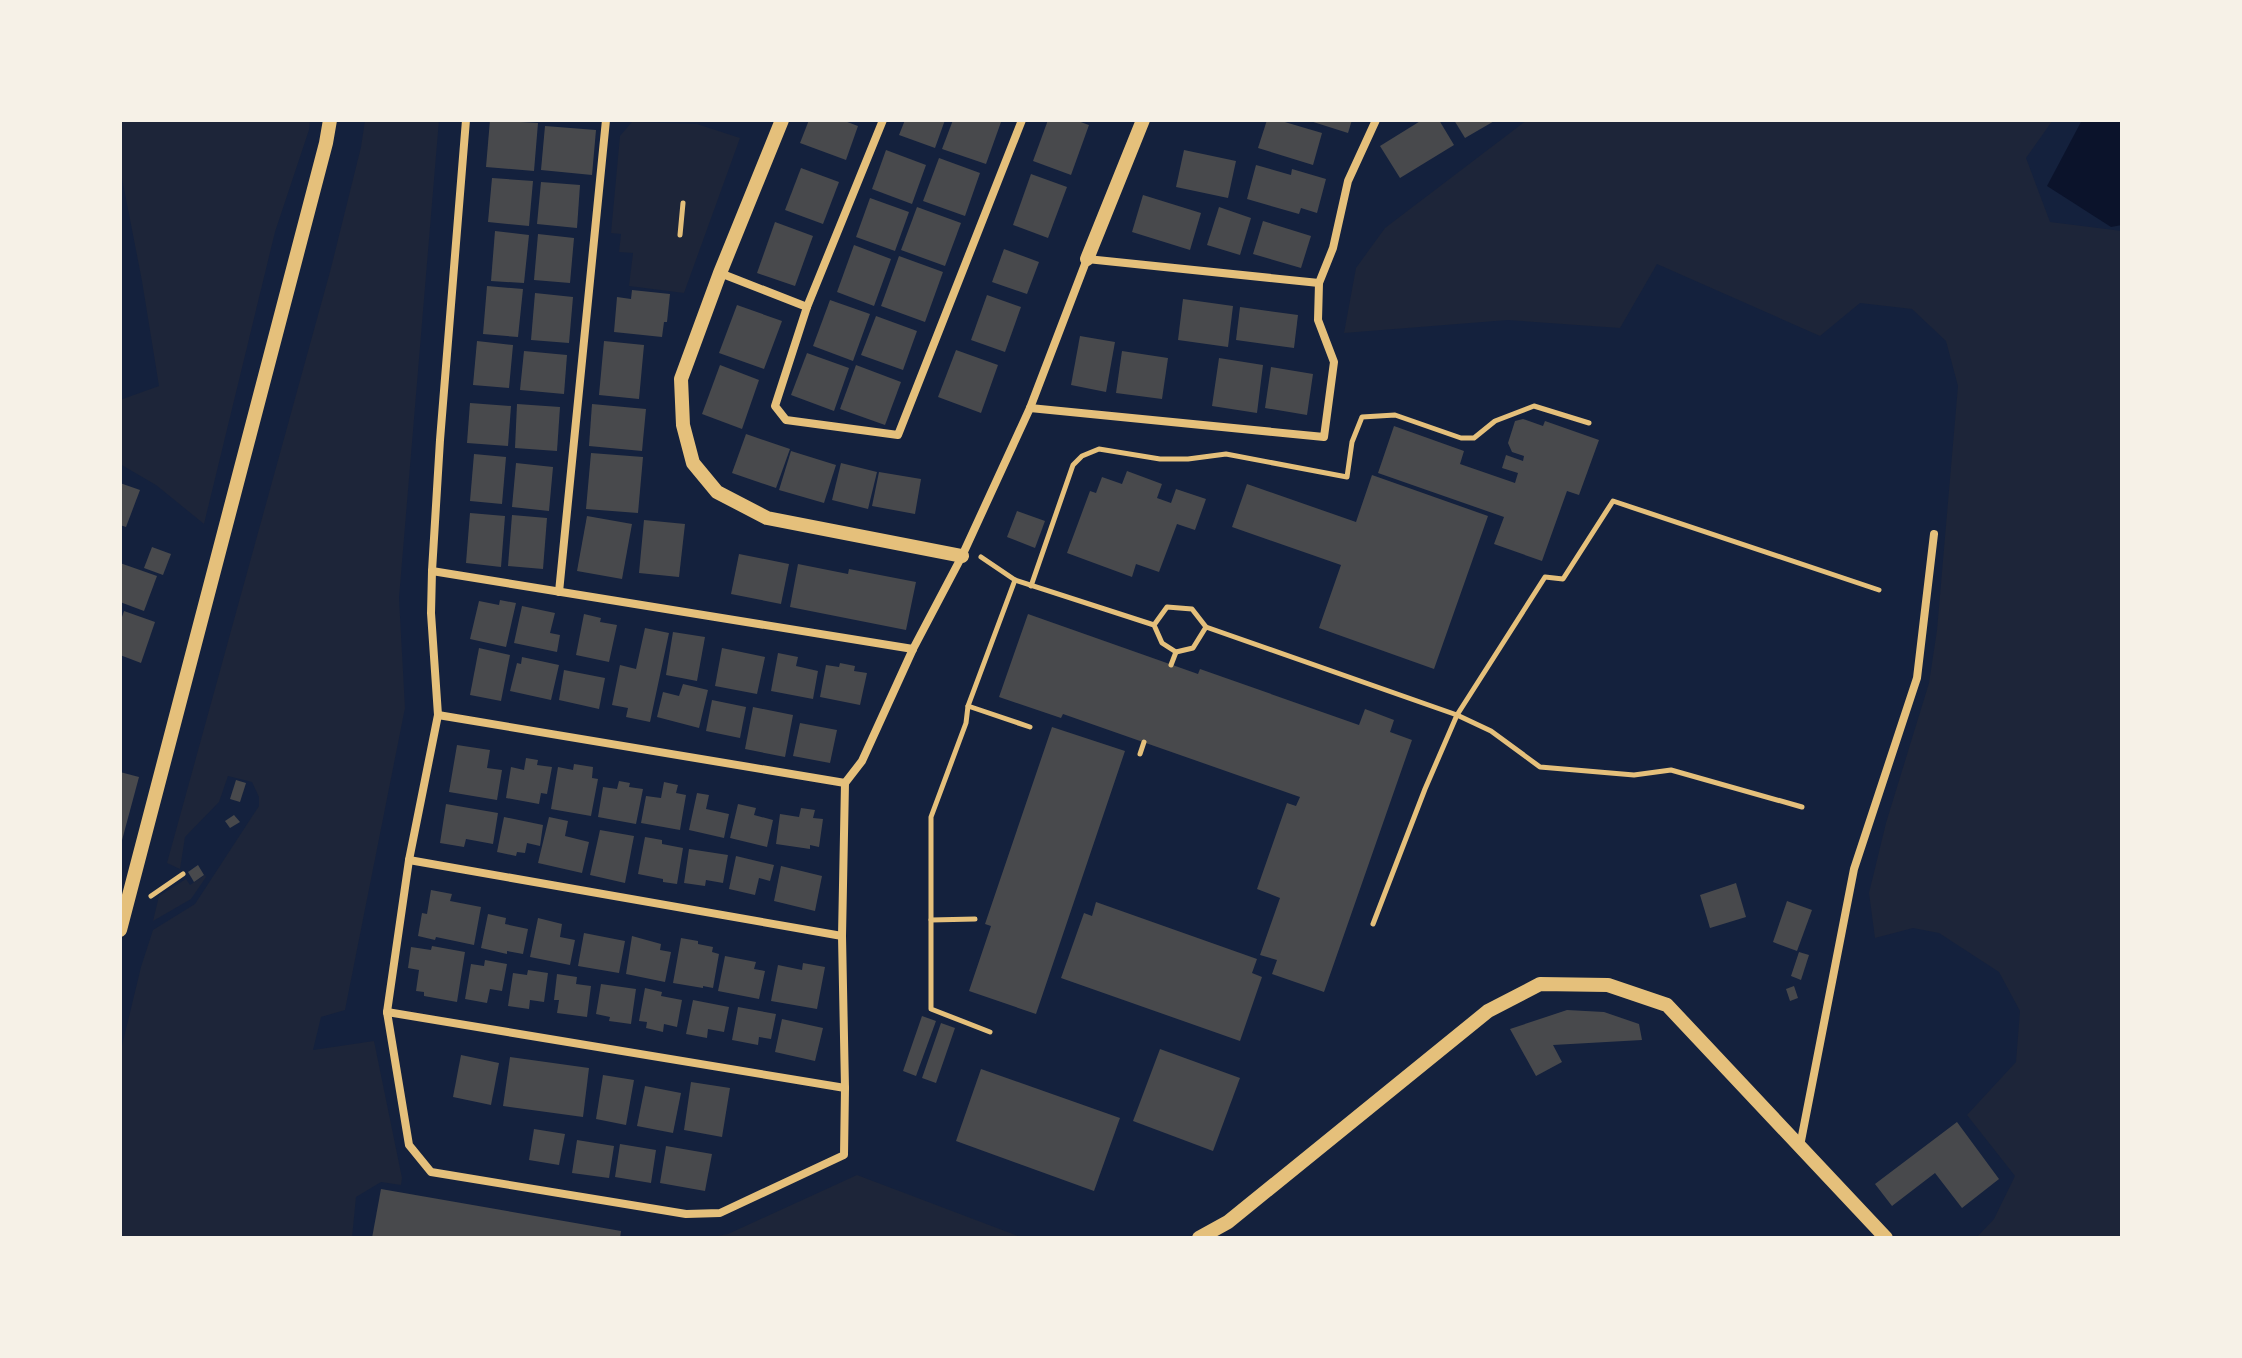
<svg xmlns="http://www.w3.org/2000/svg" width="2242" height="1358" viewBox="0 0 2242 1358" font-family="Cabin,sans-serif">
	<style>
		.green { fill: #1d2539 }
		.water { fill: #0b132b }
		.building { fill: #48494c }
		.lines { fill: none; stroke-linecap: round; stroke-linejoin: round }
		.path { stroke: #e5c07b; stroke-width: 5 }
		.minor { stroke: #e5c07b; stroke-width: 8 }
		.tertiary { stroke: #e5c07b; stroke-width: 14 }
	</style>
	<rect width="100%" height="100%" fill="#14213d"/>
	<g class="green">
		<path d="M120,120H310L309,130L275,232L204,524L156,485L120,464V400L159,386L142,281L120,168Z"/>
		<path d="M365,120H439L399,598L405,708L345,1010L321,1017L313,1050L374,1041L402,1178L401,1185L381,1182L356,1197L352,1238H120V1054L141,967L153,930L195,904L259,806V797L252,782L228,776L219,802L185,837L180,869L167,863L331,268L361,147Z"/>
		<path d="M1527,120H2053L2026,158L2050,222L2122,231V1238H1976L1994,1219L2015,1176L1967,1115L2016,1062L2020,1011L1999,972L1939,933L1913,928L1875,938L1869,893L1886,823L1929,683L1937,630L1958,386L1946,341L1912,309L1860,303L1820,336L1657,264L1620,328L1508,320L1344,333L1356,268L1385,228Z"/>
		<path d="M632,122L697,124L740,138L684,293L629,286L633,253L619,252L621,234L611,233L620,136Z"/>
		<path d="M205,875L206,877L191,899L153,921L159,896L186,879L190,885Z"/>
		<path d="M857,1175L1023,1238H707L728,1234Z"/>
	</g>
	<path class="water" d="M2082,120H2122V225L2111,227L2047,186Z"/>
	<g class="building">
		<path d="M490,120L538,123L534,171L486,167Z"/>
		<path d="M809,120H842L858,126L846,160L800,143Z"/>
		<path d="M905,120H945L935,148L899,135Z"/>
		<path d="M953,120H995L1001,122L986,164L942,149Z"/>
		<path d="M1048,120H1075L1089,125L1071,175L1033,161Z"/>
		<path d="M1267,120H1278L1322,133L1313,165L1258,148Z"/>
		<path d="M1307,120H1352L1348,133Z"/>
		<path d="M1422,120H1439L1454,145L1400,178L1380,146Z"/>
		<path d="M1454,120H1496L1465,138Z"/>
		<path d="M545,126L596,130L592,175L541,170Z"/>
		<path d="M886,150L926,165L912,204L872,189Z"/>
		<path d="M1184,150L1236,161L1228,198L1176,187Z"/>
		<path d="M939,158L980,173L965,216L923,201Z"/>
		<path d="M1256,165L1291,175L1292,169L1326,179L1317,213L1301,208L1299,214L1247,199Z"/>
		<path d="M801,168L839,182L823,224L785,210Z"/>
		<path d="M1031,174L1067,187L1048,238L1013,225Z"/>
		<path d="M492,178L533,181L529,226L488,222Z"/>
		<path d="M541,182L580,185L577,228L537,224Z"/>
		<path d="M1143,195L1201,213L1190,250L1132,232Z"/>
		<path d="M870,198L909,212L895,251L856,237Z"/>
		<path d="M917,207L961,223L945,266L901,250Z"/>
		<path d="M1219,207L1251,218L1240,255L1207,245Z"/>
		<path d="M1263,221L1311,236L1301,268L1253,254Z"/>
		<path d="M775,222L813,236L795,286L757,273Z"/>
		<path d="M495,231L529,235L524,283L491,281Z"/>
		<path d="M538,234L574,238L570,283L534,280Z"/>
		<path d="M854,245L891,259L874,306L837,292Z"/>
		<path d="M1004,249L1039,262L1027,294L992,282Z"/>
		<path d="M899,256L943,272L925,322L881,306Z"/>
		<path d="M487,286L523,289L518,337L483,334Z"/>
		<path d="M632,290L670,294L667,322H664L662,337L614,332L617,297L631,299Z"/>
		<path d="M535,293L573,297L569,343L531,340Z"/>
		<path d="M987,295L1021,307L1005,352L971,340Z"/>
		<path d="M1183,299L1233,306L1228,347L1178,340Z"/>
		<path d="M830,300L870,314L853,361L813,346Z"/>
		<path d="M737,305L782,321L764,369L719,353Z"/>
		<path d="M1240,307L1298,315L1294,348L1236,340Z"/>
		<path d="M876,316L917,331L903,370L861,355Z"/>
		<path d="M1080,336L1115,342L1106,392L1071,385Z"/>
		<path d="M477,341L513,345L509,388L473,385Z"/>
		<path d="M604,341L644,345L639,399L599,395Z"/>
		<path d="M956,350L998,365L981,413L938,397Z"/>
		<path d="M524,351L567,355L564,394L520,390Z"/>
		<path d="M1122,351L1168,358L1162,399L1116,393Z"/>
		<path d="M807,353L849,368L834,411L791,395Z"/>
		<path d="M1219,358L1263,365L1257,413L1212,406Z"/>
		<path d="M720,365L759,380L742,429L702,414Z"/>
		<path d="M856,365L901,382L885,425L840,409Z"/>
		<path d="M1271,367L1313,374L1307,415L1265,408Z"/>
		<path d="M470,403L511,406L508,446L467,443Z"/>
		<path d="M517,404L560,407L557,451L515,448Z"/>
		<path d="M592,404L646,409L642,451L589,446Z"/>
		<path d="M1523,419L1543,426L1545,421L1599,440L1579,495L1567,491L1542,561L1494,544L1504,517L1378,473L1394,426L1464,451L1460,464L1515,483L1518,473L1502,468L1506,455L1523,461L1524,456L1512,452L1508,443L1515,421Z"/>
		<path d="M746,434L790,449L776,488L732,473Z"/>
		<path d="M791,451L836,465L824,503L779,490Z"/>
		<path d="M591,453L643,457L638,513L586,509Z"/>
		<path d="M474,454L506,457L502,504L470,501Z"/>
		<path d="M516,463L553,467L549,511L512,507Z"/>
		<path d="M841,463L877,472L868,509L832,500Z"/>
		<path d="M1127,471L1162,484L1157,498L1171,503L1176,489L1206,499L1195,530L1177,524L1159,572L1136,564L1132,577L1067,553L1090,491L1096,493L1102,477L1122,484Z"/>
		<path d="M879,472L921,479L915,514L872,506Z"/>
		<path d="M1372,475L1488,516L1434,669L1319,628L1341,565L1232,527L1247,484L1356,522Z"/>
		<path d="M120,483L140,490L126,527L120,525Z"/>
		<path d="M1017,511L1045,521L1035,548L1007,537Z"/>
		<path d="M470,513L505,516L501,567L466,563Z"/>
		<path d="M512,515L547,518L543,569L508,566Z"/>
		<path d="M587,516L632,524L622,579L577,571Z"/>
		<path d="M644,520L685,524L679,577L639,573Z"/>
		<path d="M152,547L171,554L163,575L144,568Z"/>
		<path d="M739,554L789,564L781,604L731,594Z"/>
		<path d="M120,563L157,576L144,611L120,602Z"/>
		<path d="M798,564L848,574L849,569L916,582L906,630L790,607Z"/>
		<path d="M500,600L516,603L506,647L470,639L479,601L499,605Z"/>
		<path d="M522,606L555,613L550,633L560,635L557,652L514,643Z"/>
		<path d="M124,611L155,622L141,663L120,655V623Z"/>
		<path d="M584,614L601,618L600,622L617,625L609,662L576,655Z"/>
		<path d="M1028,614L1198,674L1200,669L1359,725L1365,709L1394,720L1390,732L1412,740L1324,992L1272,974L1277,960L1260,955L1280,898L1257,889L1287,803L1296,806L1300,797L1063,714L1061,718L999,697Z"/>
		<path d="M645,628L669,633L650,722L626,717L628,708L612,705L620,665L636,669Z"/>
		<path d="M673,632L705,637L697,681L666,675Z"/>
		<path d="M479,648L510,655L501,701L470,695Z"/>
		<path d="M722,648L765,657L757,694L715,686Z"/>
		<path d="M778,653L798,657L796,666L818,671L813,699L771,691Z"/>
		<path d="M522,657L559,665L551,700L510,691L517,663L521,664Z"/>
		<path d="M840,663L855,666L854,671L867,673L860,705L820,697L826,665L839,667Z"/>
		<path d="M564,670L605,678L599,709L559,700Z"/>
		<path d="M683,684L708,690L699,728L657,717L663,692L679,696Z"/>
		<path d="M712,700L746,707L740,738L706,731Z"/>
		<path d="M753,707L793,715L785,757L745,749Z"/>
		<path d="M800,723L837,730L830,763L793,756Z"/>
		<path d="M1052,727L1125,751L1036,1014L969,991L991,926L985,924Z"/>
		<path d="M457,745L490,750L487,768L502,770L497,800L449,792Z"/>
		<path d="M526,758L538,760L537,765L552,767L547,794L541,793L539,804L506,798L511,767L524,770Z"/>
		<path d="M574,764L593,767L592,778L598,779L591,816L551,809L558,767L573,770Z"/>
		<path d="M120,772L139,777L121,844L120,843Z"/>
		<path d="M236,780L246,783L240,802L230,799Z"/>
		<path d="M619,781L630,783L629,787L643,789L636,824L598,817L603,787L617,789Z"/>
		<path d="M664,782L678,785L676,793L686,795L680,830L641,823L646,796L661,798Z"/>
		<path d="M697,793L709,795L706,809L729,814L724,838L689,830Z"/>
		<path d="M446,804L498,813L493,844L466,839L464,847L440,843Z"/>
		<path d="M738,804L756,808L754,815L773,820L767,847L730,838Z"/>
		<path d="M801,808L815,810L813,818L823,819L819,847L810,845V849L776,844L780,814L799,817Z"/>
		<path d="M234,815L240,822L230,828L225,821Z"/>
		<path d="M504,817L543,825L540,846L527,843L525,853L517,852L516,856L497,852Z"/>
		<path d="M549,817L568,821L565,836L589,842L582,873L538,863Z"/>
		<path d="M600,830L634,836L625,883L590,875Z"/>
		<path d="M645,837L662,840V844L683,848L677,884L663,882V879L638,874Z"/>
		<path d="M689,849L728,855L723,883L706,880L705,886L684,883Z"/>
		<path d="M736,856L774,865L770,881L759,878L755,895L729,889Z"/>
		<path d="M198,865L204,875L194,882L188,872Z"/>
		<path d="M781,866L822,876L815,911L774,901Z"/>
		<path d="M1736,883L1746,917L1710,928L1700,895Z"/>
		<path d="M431,890L452,894L450,901L481,907L474,945L436,937L435,940L418,936L422,913L427,914Z"/>
		<path d="M1787,901L1812,910L1797,951L1773,942Z"/>
		<path d="M1096,902L1257,959L1252,973L1262,977L1240,1041L1061,978L1084,913L1092,916Z"/>
		<path d="M488,914L506,918L505,924L528,929L523,954L507,951V954L481,948Z"/>
		<path d="M538,918L562,924L560,937L575,940L570,965L530,957Z"/>
		<path d="M584,933L625,941L619,973L578,966Z"/>
		<path d="M632,936L661,944L660,950L671,952L665,982L626,974Z"/>
		<path d="M681,938L698,941V944L713,947L712,952L719,954L713,988L703,986V988L673,983Z"/>
		<path d="M432,946L465,952L457,1002L424,996V992L416,991L419,970L408,968L411,947L431,950Z"/>
		<path d="M1799,952L1809,955L1801,980L1791,976Z"/>
		<path d="M725,956L756,962L754,969L765,971L759,999L718,991Z"/>
		<path d="M485,960L507,964L502,991L490,989L487,1003L465,999L471,964L484,966Z"/>
		<path d="M803,963L825,967L817,1009L771,1001L778,965L802,970Z"/>
		<path d="M528,970L548,973L544,1002L530,1000L529,1009L508,1006L513,973L527,975Z"/>
		<path d="M557,974L577,977L576,984L591,986L587,1017L557,1013L559,1000H554Z"/>
		<path d="M601,984L636,989L631,1024L609,1021L610,1017L596,1014Z"/>
		<path d="M1794,986L1798,998L1790,1001L1786,989Z"/>
		<path d="M645,988L662,992L661,996L682,1000L677,1027L664,1024L663,1032L646,1028L647,1022L639,1021Z"/>
		<path d="M693,1000L729,1007L724,1032L708,1029L707,1038L686,1034Z"/>
		<path d="M738,1007L776,1014L771,1039L759,1037L758,1045L732,1040Z"/>
		<path d="M1567,1010L1604,1012L1639,1024L1642,1040L1553,1045L1562,1062L1536,1076L1510,1029Z"/>
		<path d="M922,1016L936,1021L916,1076L903,1071Z"/>
		<path d="M782,1019L823,1028L815,1061L775,1052Z"/>
		<path d="M941,1023L955,1028L936,1083L922,1078Z"/>
		<path d="M1160,1049L1240,1078L1213,1151L1133,1121Z"/>
		<path d="M461,1055L499,1063L491,1105L453,1097Z"/>
		<path d="M510,1057L589,1068L583,1117L503,1106Z"/>
		<path d="M981,1069L1120,1118L1094,1191L956,1141Z"/>
		<path d="M603,1075L634,1080L626,1125L596,1119Z"/>
		<path d="M691,1082L730,1088L722,1137L684,1130Z"/>
		<path d="M645,1086L681,1093L673,1133L637,1126Z"/>
		<path d="M1957,1122L1999,1179L1962,1208L1935,1173L1892,1206L1875,1184Z"/>
		<path d="M534,1129L565,1134L559,1165L529,1160Z"/>
		<path d="M577,1140L614,1146L609,1178L572,1173Z"/>
		<path d="M620,1144L656,1150L651,1183L615,1177Z"/>
		<path d="M666,1146L712,1154L705,1191L660,1183Z"/>
		<path d="M381,1189L621,1231L620,1238H372Z"/>
	</g>
	<g class="lines">
		<g class="path">
			<path d="M680,235L683,203"/>
			<path d="M981,557L1015,580L1154,625L1162,643L1176,652L1193,648L1206,627L1192,609L1167,607L1154,625"/>
			<path d="M1031,586L1073,465L1082,456L1099,449L1160,459H1188L1226,454L1347,477L1352,442L1362,417L1395,415L1461,438H1474L1495,421L1534,406L1589,423"/>
			<path d="M1206,627L1457,715L1491,731L1540,767L1634,775L1671,770L1802,807"/>
			<path d="M1171,665L1176,652"/>
			<path d="M968,706L1030,727"/>
			<path d="M1140,754L1144,742"/>
			<path d="M151,896L183,874"/>
			<path d="M931,920L975,919"/>
			<path d="M1373,924L1425,789L1457,715L1545,577L1563,579L1613,501L1879,590"/>
			<path d="M990,1032L931,1009V817L966,723L968,706L1015,580"/>
		</g>
		<g class="minor">
			<path d="M466,120L440,440L432,571L431,613L438,715L409,860L387,1012L409,1145L431,1172L686,1214L720,1213L844,1155L845,1088L842,936L845,783L862,761L913,649L962,556L1030,408L1087,259L1319,283L1333,248L1348,181L1376,120"/>
			<path d="M883,120L807,307L775,406L786,420L898,435L1022,120"/>
			<path d="M720,273L807,307"/>
			<path d="M1030,408L1324,437L1334,362L1318,320L1319,283"/>
			<path d="M432,571L913,649"/>
			<path d="M559,592L606,120"/>
			<path d="M438,715L845,783"/>
			<path d="M409,860L842,936"/>
			<path d="M387,1012L845,1088"/>
			<path d="M1800,1146L1854,869L1917,678L1934,534"/>
		</g>
		<g class="tertiary">
			<path d="M782,120L720,273L681,379L683,425L693,463L717,492L767,518L962,556"/>
			<path d="M1087,259L1143,120"/>
			<path d="M120,930L326,143L330,120"/>
			<path d="M1199,1238L1228,1222L1488,1011L1540,984L1608,985L1667,1005L1886,1238"/>
		</g>
	</g>
	<rect width="2242" height="1358" fill="none" stroke="#f6f1e7" stroke-width="244"/>
</svg>
